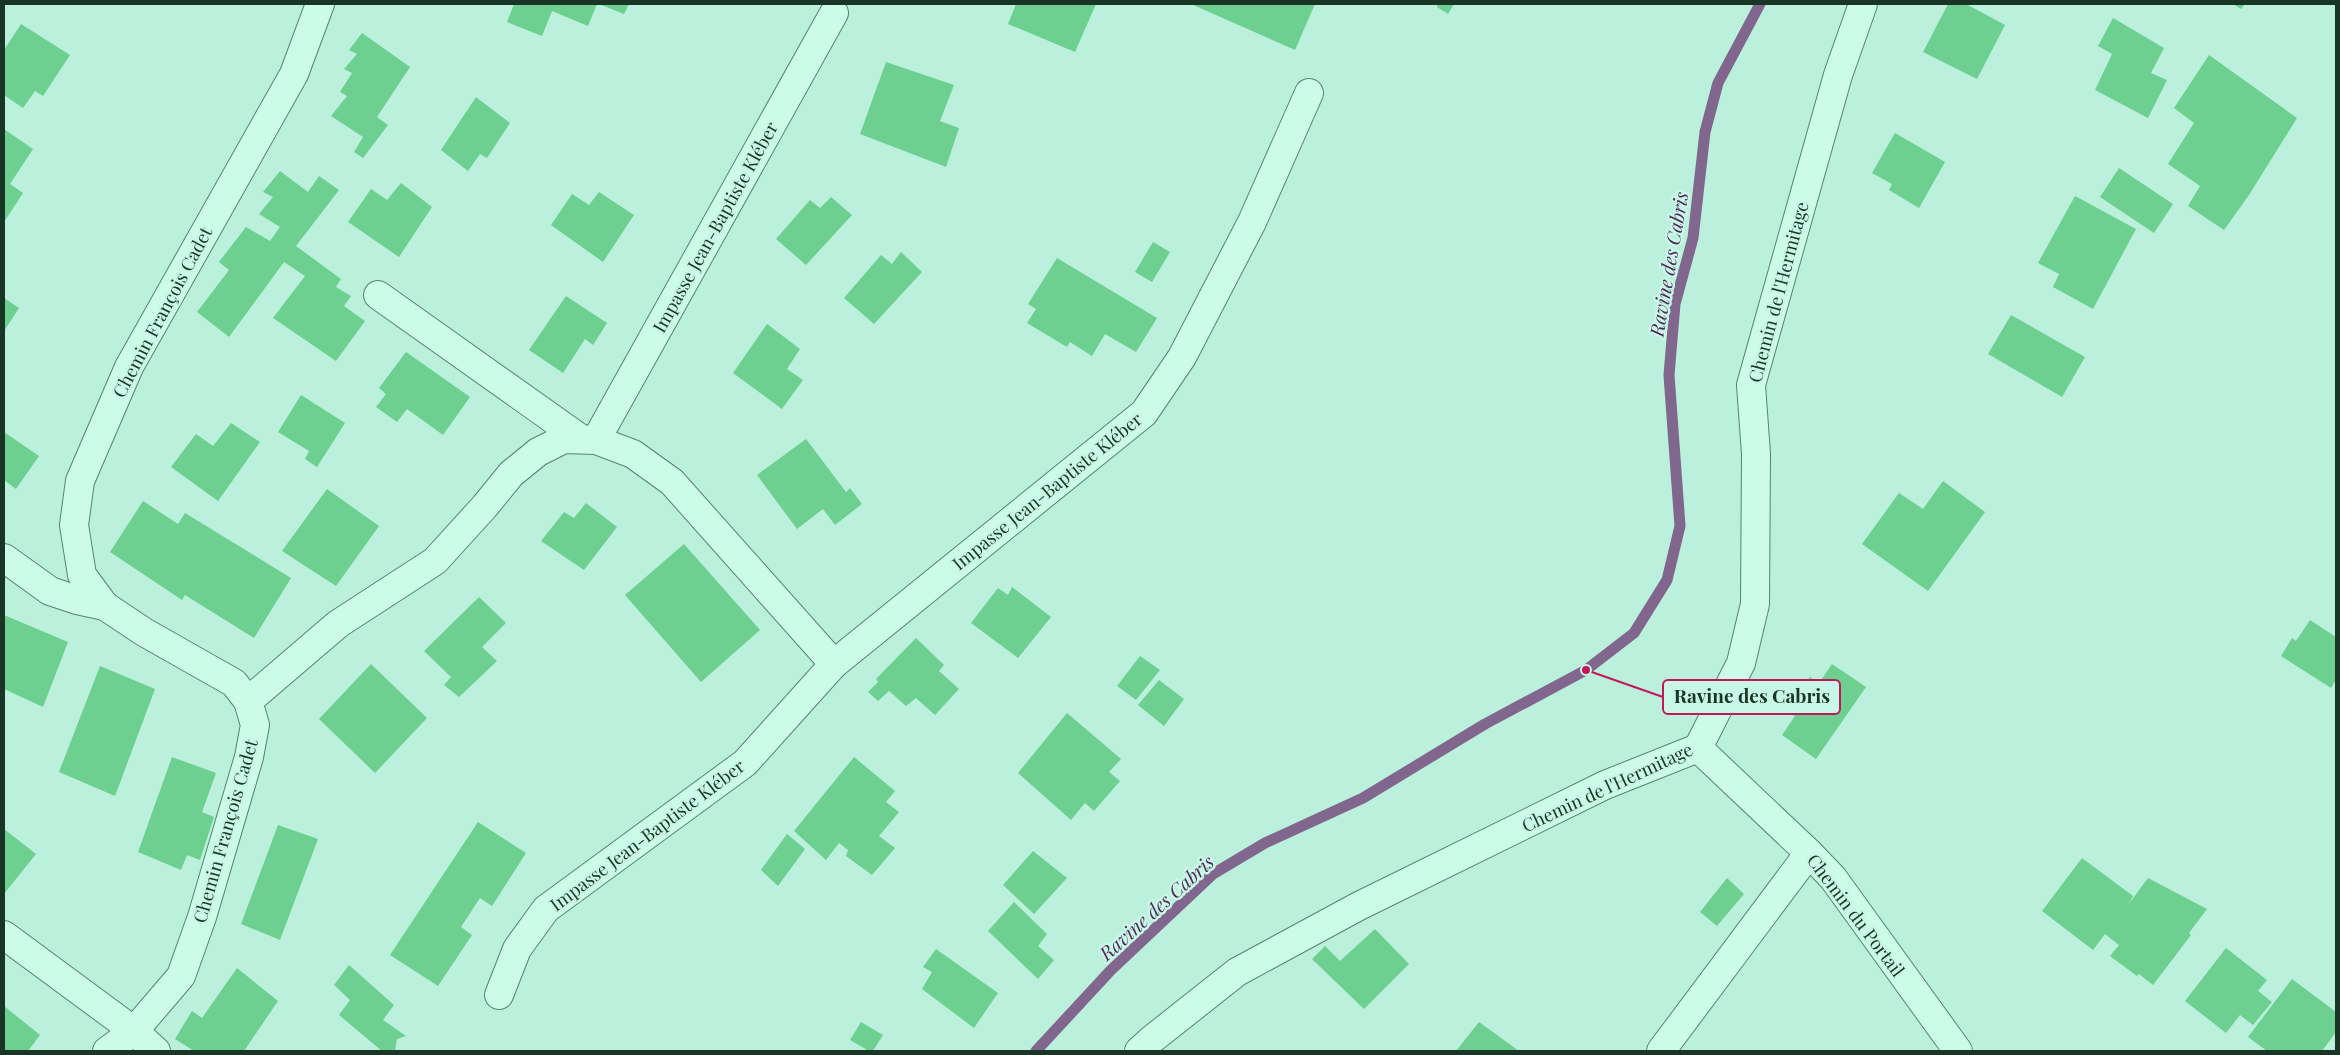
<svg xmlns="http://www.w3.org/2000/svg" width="2340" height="1055" viewBox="0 0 2340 1055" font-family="'Playfair Display',serif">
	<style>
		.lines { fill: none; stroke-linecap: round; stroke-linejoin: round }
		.stream { stroke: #81668d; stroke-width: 11 }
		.building { fill: #6dd090 }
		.minor-casing { stroke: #53876b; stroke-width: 30 }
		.minor { stroke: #cdfbea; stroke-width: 28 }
		.labels { text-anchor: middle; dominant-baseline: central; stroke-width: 5; stroke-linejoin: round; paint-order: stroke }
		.street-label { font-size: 18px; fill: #193525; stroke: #c9f7e7 }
		.water-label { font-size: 19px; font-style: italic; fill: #502856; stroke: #c9f7e7 }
		.leader { fill: none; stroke: #c2185b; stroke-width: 2 }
		.callout-dot { fill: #c2185b; stroke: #c9f7e7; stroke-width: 2 }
		.callout { fill: #c9f7e7; stroke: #c2185b; stroke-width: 2 }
		.callout-label { font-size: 19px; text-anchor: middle; font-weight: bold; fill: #193525 }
	</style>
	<rect width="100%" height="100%" fill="#baf0dc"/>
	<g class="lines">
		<path class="stream" d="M1036,1051L1111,970L1213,874L1265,843L1363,798L1485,724L1586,670L1634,633L1667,580L1680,526L1669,375L1675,304L1693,238L1705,132L1718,83L1760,4"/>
	</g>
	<g class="building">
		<path d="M514,4H597L588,26L552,11L542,36L507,22Z"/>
		<path d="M599,4H629L624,14Z"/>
		<path d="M1016,4H1096L1075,52L1008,24Z"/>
		<path d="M1191,4H1315L1295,50Z"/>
		<path d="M1438,4H1454L1448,14L1437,7Z"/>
		<path d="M1948,4H1966L2005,25L1977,79L1923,52Z"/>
		<path d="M2233,4H2245L2241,9Z"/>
		<path d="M2113,18L2164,48L2151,73L2167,80L2148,118L2095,90L2112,54L2098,46Z"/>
		<path d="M21,24L70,55L43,96L35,91L23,108L4,95V50Z"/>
		<path d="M362,33L410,67L377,117L388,125L363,158L354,152L363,137L331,116L347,96L340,92L352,73L344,69L357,54L349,50Z"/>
		<path d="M2209,55L2297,118L2249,195L2224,230L2188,206L2200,186L2168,164L2194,123L2174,108Z"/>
		<path d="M886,62L954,85L940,121L959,128L946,167L860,134Z"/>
		<path d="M476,97L510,123L487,158L480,154L468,171L441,150Z"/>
		<path d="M4,129L33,149L10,184L23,193L4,222Z"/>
		<path d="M1895,133L1945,162L1919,208L1889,190L1892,184L1872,173Z"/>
		<path d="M2119,168L2173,204L2154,233L2100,197Z"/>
		<path d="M280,171L308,192L319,176L339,190L296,246L341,279L336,287L351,296L344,306L365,321L336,361L273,318L305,276L284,262L229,337L197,312L229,270L219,262L246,227L270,241L280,227L259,214L273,197L263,192Z"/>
		<path d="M401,183L432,207L399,257L348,222L371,189L387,200Z"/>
		<path d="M599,192L634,215L603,262L551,225L572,194L589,205Z"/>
		<path d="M2075,196L2136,229L2093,309L2053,287L2059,274L2038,263Z"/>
		<path d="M831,197L852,215L806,265L776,239L810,200L820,208Z"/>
		<path d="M1153,242L1170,252L1152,282L1135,272Z"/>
		<path d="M901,252L922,272L874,324L844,298L881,255L892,264Z"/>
		<path d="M1057,258L1157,318L1136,352L1105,334L1092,356L1070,342L1067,347L1027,323L1036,309L1028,304Z"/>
		<path d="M566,296L607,323L593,345L585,339L563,373L529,350Z"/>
		<path d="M4,298L19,308L4,331Z"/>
		<path d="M2011,315L2085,357L2062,397L1988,354Z"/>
		<path d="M767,324L800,349L787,369L803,380L782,409L733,373Z"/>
		<path d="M406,352L470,397L443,435L407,409L397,422L376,407L386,394L379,388Z"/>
		<path d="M301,395L345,423L317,467L305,459L309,451L278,432Z"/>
		<path d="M231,423L260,442L218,501L171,467L196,434L213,446Z"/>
		<path d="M4,432L39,456L16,489L4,480Z"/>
		<path d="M806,439L846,492L850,488L862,504L835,525L823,509L797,529L757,475Z"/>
		<path d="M1943,481L1985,512L1928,591L1862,544L1899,493L1923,509Z"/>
		<path d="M327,489L379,526L336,586L282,551Z"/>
		<path d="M143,501L178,524L185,513L291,578L254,638L185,595L182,600L110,552Z"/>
		<path d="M586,503L617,527L584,570L541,541L564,512L574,518Z"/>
		<path d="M684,544L760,630L701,682L625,595Z"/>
		<path d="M1012,587L1051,617L1018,658L971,623L998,588L1008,595Z"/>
		<path d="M479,597L506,623L482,647L497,661L459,697L444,685L451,677L424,651Z"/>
		<path d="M4,615L68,642L43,707L4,689Z"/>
		<path d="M2310,620L2336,637V680L2331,688L2281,656L2292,638L2296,641Z"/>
		<path d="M916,638L944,665L939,671L959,689L935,715L916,698L906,706L889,691L878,701L868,692L878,682L876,679Z"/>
		<path d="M1140,656L1160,670L1136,700L1117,686Z"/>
		<path d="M371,664L427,718L375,773L319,719Z"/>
		<path d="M1832,664L1866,687L1816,759L1782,735L1795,716L1786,711L1810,677L1819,683Z"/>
		<path d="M100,666L155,689L115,796L59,772Z"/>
		<path d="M1159,680L1184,699L1164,726L1138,705Z"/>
		<path d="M1067,713L1121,759L1109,772L1120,781L1094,811L1085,803L1071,820L1018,773Z"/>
		<path d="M172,757L216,773L202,812L214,817L200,860L187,855L181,870L138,852Z"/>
		<path d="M854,757L895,791L886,802L899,812L879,836L895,848L872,875L846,856L848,850L839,843L826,860L794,831Z"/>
		<path d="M478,822L526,853L492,906L480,898L461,927L472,935L438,986L390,955Z"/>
		<path d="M278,825L318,839L280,940L241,924Z"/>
		<path d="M4,829L36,854L4,894Z"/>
		<path d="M787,834L805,849L778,886L761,870Z"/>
		<path d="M1033,851L1067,878L1034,914L1003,885Z"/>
		<path d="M2082,858L2133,896L2128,905L2148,878L2207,909L2189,933L2191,935L2153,985L2139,974L2137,976L2110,956L2119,945L2105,934L2093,950L2042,911Z"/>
		<path d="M1727,878L1744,894L1717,926L1700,912Z"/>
		<path d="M1014,902L1047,934L1038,946L1054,960L1038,979L988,931Z"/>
		<path d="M1375,929L1409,964L1364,1009L1312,959L1325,946L1340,961Z"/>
		<path d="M2226,948L2267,980L2258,991L2272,1002L2253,1025L2240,1015L2226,1033L2185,1001Z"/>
		<path d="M936,949L998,993L974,1028L922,989L932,972L923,967Z"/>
		<path d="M349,965L394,1005L383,1020L406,1036L397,1039L395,1051H382L339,1015L350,1000L334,985Z"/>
		<path d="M237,968L278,1001L244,1051H194L175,1039L192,1011L202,1018Z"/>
		<path d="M2292,979L2336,1012V1032L2322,1051H2267L2248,1037Z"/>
		<path d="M4,1006L40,1035L28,1051H4Z"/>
		<path d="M861,1022L883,1035L873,1051H869L850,1040Z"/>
		<path d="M1479,1022L1519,1051H1456Z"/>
	</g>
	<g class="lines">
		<defs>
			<g id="minor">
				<path d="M378,295L581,439"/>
				<path d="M596,440L834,13"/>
				<path d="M4,558L50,591L77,600L105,606"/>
				<path d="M248,701L338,624L435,561L485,506L511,474L538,452L564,439L596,440L633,454L672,482L834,664"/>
				<path d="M1698,748L1809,853L1833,878L1958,1051"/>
				<path d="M4,935L134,1031L156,1051"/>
				<path d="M499,995L517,949L546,909L745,763L834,664L1144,413L1182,357L1252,222L1309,93"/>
				<path d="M107,1051L134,1031L181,976L202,917L249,757L255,725L248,701L234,683L144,632L105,606L82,575L74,525L80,481L129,367L294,74L320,4"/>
				<path d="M1139,1051L1151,1040L1237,972L1359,906L1605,785L1698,748L1741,663L1755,604L1756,454L1751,385L1838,75L1863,4"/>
				<path d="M1661,1051L1809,853"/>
			</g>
		</defs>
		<use href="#minor" class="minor-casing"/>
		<use href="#minor" class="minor"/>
	</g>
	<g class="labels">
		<g class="street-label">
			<text transform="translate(715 227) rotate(-61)">Impasse Jean-Baptiste Kléber</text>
			<text transform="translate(1778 292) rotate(-75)">Chemin de l'Hermitage</text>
			<text transform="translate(162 312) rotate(-62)">Chemin François Cadet</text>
			<text transform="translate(1047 491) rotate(-39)">Impasse Jean-Baptiste Kléber</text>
			<text transform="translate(1607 787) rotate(-25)">Chemin de l'Hermitage</text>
			<text transform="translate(225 831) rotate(-74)">Chemin François Cadet</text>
			<text transform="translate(647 835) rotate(-37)">Impasse Jean-Baptiste Kléber</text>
			<text transform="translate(1856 915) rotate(53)">Chemin du Portail</text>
		</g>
		<g class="water-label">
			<text transform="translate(1668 264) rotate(-80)">Ravine des Cabris</text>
			<text transform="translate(1156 907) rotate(-42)">Ravine des Cabris</text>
		</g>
	</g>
	<path class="leader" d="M1586 670L1663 697"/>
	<circle class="callout-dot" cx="1586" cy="670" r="5"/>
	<rect class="callout" x="1663" y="680" width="177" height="34" rx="5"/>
	<g class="callout-label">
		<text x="1752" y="703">Ravine des Cabris</text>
	</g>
	<rect width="2340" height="1055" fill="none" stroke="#193525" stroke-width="10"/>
</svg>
